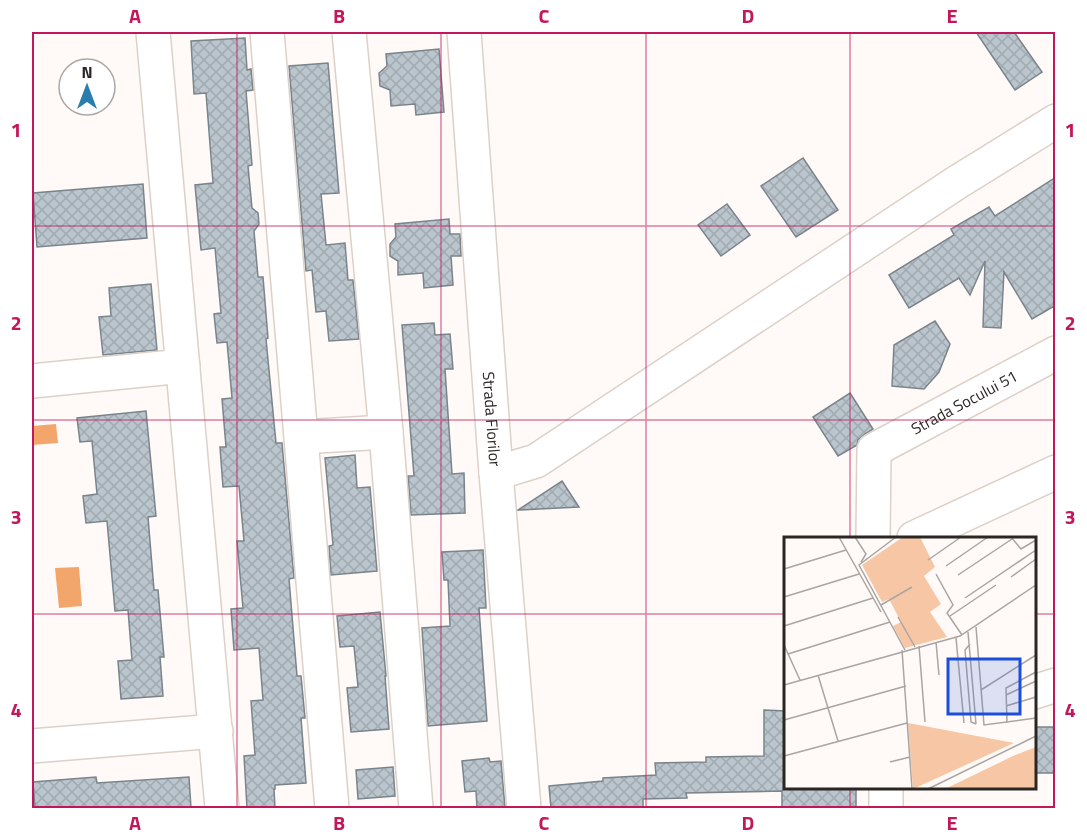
<svg xmlns="http://www.w3.org/2000/svg" width="1087" height="840" viewBox="0 0 1087 840" font-family="'Titillium Web',sans-serif">
	<style>
		.water { fill: #f2a66b }
		.building { fill: url(#building-cross-hatch); stroke: #7a848b; stroke-width: 1.5 }
		.lines { fill: none; stroke-linecap: round; stroke-linejoin: round }
		.minor-casing { stroke: #dcd1c9; stroke-width: 36 }
		.minor { stroke: #fff; stroke-width: 33 }
		.grid { fill: none; stroke: #c2185b; stroke-width: 1.5; stroke-opacity: 0.55 }
		.labels { text-anchor: middle; dominant-baseline: central; stroke-width: 6; stroke-linejoin: round; paint-order: stroke }
		.street-label { font-size: 16px; fill: #2a2623; stroke: #fff }
		.inset-road { fill: none; stroke: #aaa5a2; stroke-width: 1.5 }
		.view { fill: #1d4ed8; fill-opacity: 0.15; stroke: #1d4ed8; stroke-width: 3 }
		.inset-edge { fill: none; stroke: #2a2623; stroke-width: 3 }
		.neatline { fill: none; stroke: #c2185b; stroke-width: 2 }
		.grid-label { font-size: 20px; text-anchor: middle; font-weight: bold; fill: #c2185b }
	</style>
	<defs>
		<pattern id="building-cross-hatch" width="8" height="8" patternUnits="userSpaceOnUse" patternTransform="scale(1.5)"><rect width="8" height="8" fill="#bac5cd"/><path d="M0 0l8 8M0 8l8-8" fill="none" stroke="#a0a9b0"/></pattern>
	</defs>
	<rect width="100%" height="100%" fill="#fffaf7"/>
	<g class="water">
		<path d="M56,424L58,443L32,445V426Z"/>
		<path d="M79,567L82,606L59,608L55,568Z"/>
	</g>
	<g class="building">
		<path d="M976,32H1014L1042,72L1015,90Z"/>
		<path d="M245,38L247,70L251,69L253,90L246,91L252,165L248,166L252,208L258,213L259,224L254,231L258,277H263L268,338L266,339L276,443H282L294,578L289,579L297,676H301L305,718H301L306,783L275,785V789H274L275,808H247L244,756L255,755L251,701L263,700L259,648L234,650L231,609L243,608L237,541H244L239,486L223,487L220,447H226L222,399L232,398L227,342L217,343L214,314L221,313L215,248L201,250L195,185L213,183L206,93L194,94L191,41Z"/>
		<path d="M439,49L444,112L416,115L415,104L391,106L390,90L380,86L379,73L387,66L386,54Z"/>
		<path d="M328,63L339,193L321,194L326,245L345,243L348,280H353L359,339L329,341L326,311L316,312L312,270L306,271L289,66Z"/>
		<path d="M803,158L838,210L796,237L761,186Z"/>
		<path d="M1056,177V305L1032,319L1004,272L1001,328L983,327L985,261L970,295L959,278L909,308L889,275L954,235L951,229L989,207L995,216Z"/>
		<path d="M143,184L147,238L37,247L33,193Z"/>
		<path d="M727,204L750,235L721,256L698,225Z"/>
		<path d="M449,219L450,234H460L461,256H451L453,285L424,288L423,273L398,275V261L390,256V244L396,237L395,224Z"/>
		<path d="M151,284L157,350L103,355L99,317L111,316L109,288Z"/>
		<path d="M935,321L950,344L939,372L924,389L892,386L894,345Z"/>
		<path d="M434,323L435,335L450,334L453,369H445L452,474L464,473L465,513L411,515L408,476H414L402,325Z"/>
		<path d="M850,393L873,429L865,434L858,440L857,445L838,456L813,417Z"/>
		<path d="M146,411L156,516L148,517L154,590H158L164,657H160L163,696L121,699L118,661L132,660L128,610L115,611L107,521L86,523L83,496L97,494L92,441L80,442L77,418Z"/>
		<path d="M355,455L357,488L370,487L377,571L331,575L329,546L333,545L325,458Z"/>
		<path d="M562,481L579,507L518,510Z"/>
		<path d="M483,550L486,608H479L487,721L428,726L422,628L450,626L448,580H444L442,552Z"/>
		<path d="M380,612L386,676H385L389,729L351,732L347,688L358,687L354,646L340,647L337,616Z"/>
		<path d="M764,710L786,711V788H856V808H782V791L686,793L687,798L643,799V808H551L549,786L603,781V778L656,775L655,763L706,762V757L764,756Z"/>
		<rect x="1035" y="727" width="21" height="46"/>
		<path d="M489,758L490,762L501,761L505,808H477L476,791L465,792L462,761Z"/>
		<path d="M393,767L395,796L358,799L356,770Z"/>
		<path d="M96,777L97,783L189,777L191,808H35L33,782Z"/>
	</g>
	<g class="lines">
		<defs>
			<g id="minor">
				<path d="M153,32L222,808"/>
				<path d="M267,32L332,808"/>
				<path d="M349,32L386,432L416,808"/>
				<path id="s1" d="M464,32L496,473L524,808"/>
				<path d="M32,381L183,366"/>
				<path d="M301,437L386,432"/>
				<path d="M496,473L536,461L956,183L1056,121"/>
				<path id="s2" d="M873,538L874,450L1056,353"/>
				<path d="M914,538L1056,472"/>
				<path d="M1034,692L1056,685"/>
				<path d="M32,746L216,731"/>
				<path d="M886,788V808"/>
			</g>
		</defs>
		<use href="#minor" class="minor-casing"/>
		<use href="#minor" class="minor"/>
	</g>
	<path class="grid" d="M237,32V808M441,32V808M646,32V808M850,32V538M32,226H1056M32,420H1056M32,614H786M1034,614H1056M850,788V808"/>
	<g class="labels">
		<g class="street-label">
			<text stroke="none"><textPath href="#s2" startOffset="190">Strada Socului 51</textPath></text>
			<text stroke="none"><textPath href="#s1" startOffset="388">Strada Florilor</textPath></text>
		</g>
	</g>
	<g transform="translate(784 537)">
		<rect width="252" height="252" fill="#fffaf7"/>
		<path d="M119,0H136L151,30L140,39L157,67L146,75L163,100L121,111L109,89L117,85L105,62L98,65L78,28Z" fill="#f7c7a5"/>
		<path d="M124,186L230,206L129,252ZM252,210V252H161L229,219Z" fill="#f7c7a5"/>
		<path class="inset-road" d="M55,0L97,75M71,0L82,17L77,25M112,0L75,28L121,113M227,0L237,12L252,3M144,23L177,0M162,29L204,0M0,32L62,13M152,37L169,68L163,76L178,98M174,38L228,2M227,40L252,22M0,60L75,37M181,61L252,13M97,68L128,50M166,79L212,48M114,80L131,110M0,89L89,61M192,90L200,188L252,181M184,95L192,187M172,101L180,186M152,105L155,138M186,107L181,113L187,185L192,187M0,108L16,143M135,109L141,185M118,113L128,252M4,117L106,85M34,138L54,204M0,148L176,99L252,48M197,153L252,118M222,158L252,144M222,169L252,160M0,183L122,149M223,186L222,151L252,135M0,219L123,186M106,225L126,220M144,252L252,199"/>
		<path class="view" d="M164,122H236V177H164Z"/>
		<rect width="252" height="252" class="inset-edge"/>
	</g>
	<rect width="1087" height="840" fill="none" stroke="#ffffff" stroke-width="66"/>
	<g transform="translate(87 87)"><circle r="28" fill="#ffffff" stroke="#aaa8a7" stroke-width="1.5"/>
	<path d="M0-4.5L10 22L0 15L-10 22Z" fill="#297eae"/>
	<text y="-9" font-size="16" font-weight="bold" text-anchor="middle" fill="#2a2623">N</text>
	</g>
	<rect x="33" y="33" width="1021" height="774" class="neatline"/>
	<g class="grid-label">
		<text x="135" y="23">A</text>
		<text x="339" y="23">B</text>
		<text x="544" y="23">C</text>
		<text x="748" y="23">D</text>
		<text x="952" y="23">E</text>
		<text x="16" y="137">1</text>
		<text x="1070" y="137">1</text>
		<text x="16" y="330">2</text>
		<text x="1070" y="330">2</text>
		<text x="16" y="524">3</text>
		<text x="1070" y="524">3</text>
		<text x="16" y="717">4</text>
		<text x="1070" y="717">4</text>
		<text x="135" y="830">A</text>
		<text x="339" y="830">B</text>
		<text x="544" y="830">C</text>
		<text x="748" y="830">D</text>
		<text x="952" y="830">E</text>
	</g>
</svg>
